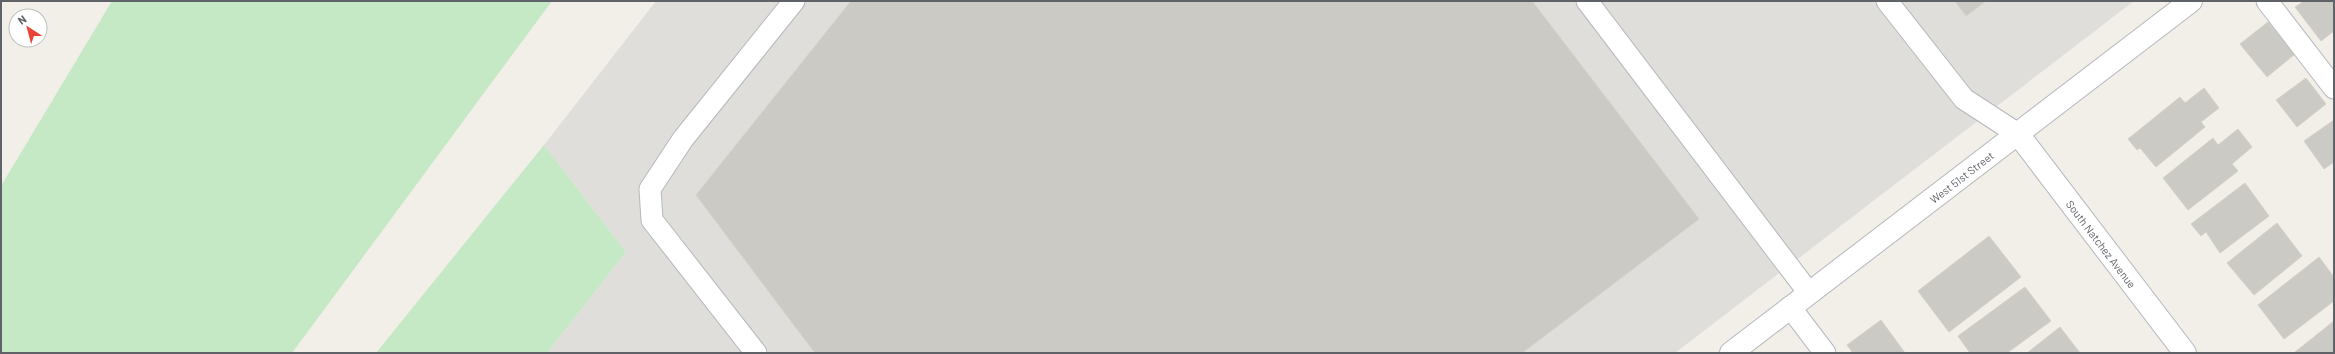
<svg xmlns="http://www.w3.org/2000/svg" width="2335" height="354" viewBox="0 0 2335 354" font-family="Barlow,sans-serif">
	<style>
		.industrial { fill: #e0deda }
		.green { fill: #c5e8c5 }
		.building { fill: #cccac5; stroke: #d6d1c6 }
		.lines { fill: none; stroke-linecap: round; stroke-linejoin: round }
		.lane-casing { stroke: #b5b8bc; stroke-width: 23 }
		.street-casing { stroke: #b5b8bc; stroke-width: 24 }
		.lane { stroke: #fff; stroke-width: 21 }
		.street { stroke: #fff; stroke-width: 22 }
		.labels { text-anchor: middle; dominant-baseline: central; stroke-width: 4; stroke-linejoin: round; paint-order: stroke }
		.street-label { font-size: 11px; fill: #5f6368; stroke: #fff }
	</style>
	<rect width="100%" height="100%" fill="#f1efe8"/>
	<path class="industrial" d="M656,1H2134L1675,353H547L626,252L544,145Z"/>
	<g class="green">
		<path d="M112,1H552L292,353H1V186Z"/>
		<path d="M544,145L626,252L547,353H376Z"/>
	</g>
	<g class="building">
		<path d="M851,1H1532L1699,219L1522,353H815L696,195Z"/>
		<path d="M1955,1H1986L1966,16Z"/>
		<path d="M2304,1H2334V31L2321,41L2295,7Z"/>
		<path d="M2268,22L2295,54L2267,77L2240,44Z"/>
		<path d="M2306,78L2326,104L2297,127L2276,100Z"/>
		<path d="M2204,88L2219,108L2201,122L2205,127L2156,167L2140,148L2137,150L2128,139L2180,97L2185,103Z"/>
		<path d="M2334,120V162L2324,169L2304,141Z"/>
		<path d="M2238,129L2252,147L2232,164L2238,171L2188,210L2163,178L2213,138L2218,145Z"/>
		<path d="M2245,183L2269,216L2220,253L2206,232L2201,236L2191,224Z"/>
		<path d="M2277,223L2302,256L2254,295L2227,263Z"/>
		<path d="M1989,236L2021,277L1949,332L1918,291Z"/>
		<path d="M2319,257L2334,277V301L2284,339L2258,305Z"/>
		<path d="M2025,287L2051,321L2007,353H1970L1958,336Z"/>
		<path d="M1881,320L1905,353H1853L1847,345Z"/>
		<path d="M2334,321V353H2295V352Z"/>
		<path d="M2060,327L2080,353H2027Z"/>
	</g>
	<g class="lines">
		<defs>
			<g id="lane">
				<path d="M1587,1L1809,293"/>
				<path d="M1887,1L1964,99L2018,134"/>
				<path d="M2267,1L2334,88"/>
				<path d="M1790,307L1825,353"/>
				<path d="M756,353L652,220L650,189L683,139L794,1"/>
			</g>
			<g id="street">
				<path id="s1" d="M2018,134L2185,353"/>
				<path id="s2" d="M1731,353L2191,1"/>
			</g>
		</defs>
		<use href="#lane" class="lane-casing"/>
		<use href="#street" class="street-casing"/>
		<use href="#lane" class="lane"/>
		<use href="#street" class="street"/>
	</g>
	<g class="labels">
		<g class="street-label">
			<text stroke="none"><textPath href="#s2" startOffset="290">West 51st Street</textPath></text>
			<text stroke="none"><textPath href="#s1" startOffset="138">South Natchez Avenue</textPath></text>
		</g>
	</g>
	<rect width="2335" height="354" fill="none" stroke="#5f6368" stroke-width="4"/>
	<g transform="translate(28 28) rotate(324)"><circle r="19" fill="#ffffff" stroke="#bfc1c3"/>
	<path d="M0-3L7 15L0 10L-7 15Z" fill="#ea4335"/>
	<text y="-6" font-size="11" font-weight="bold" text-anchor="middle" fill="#5f6368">N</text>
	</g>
</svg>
